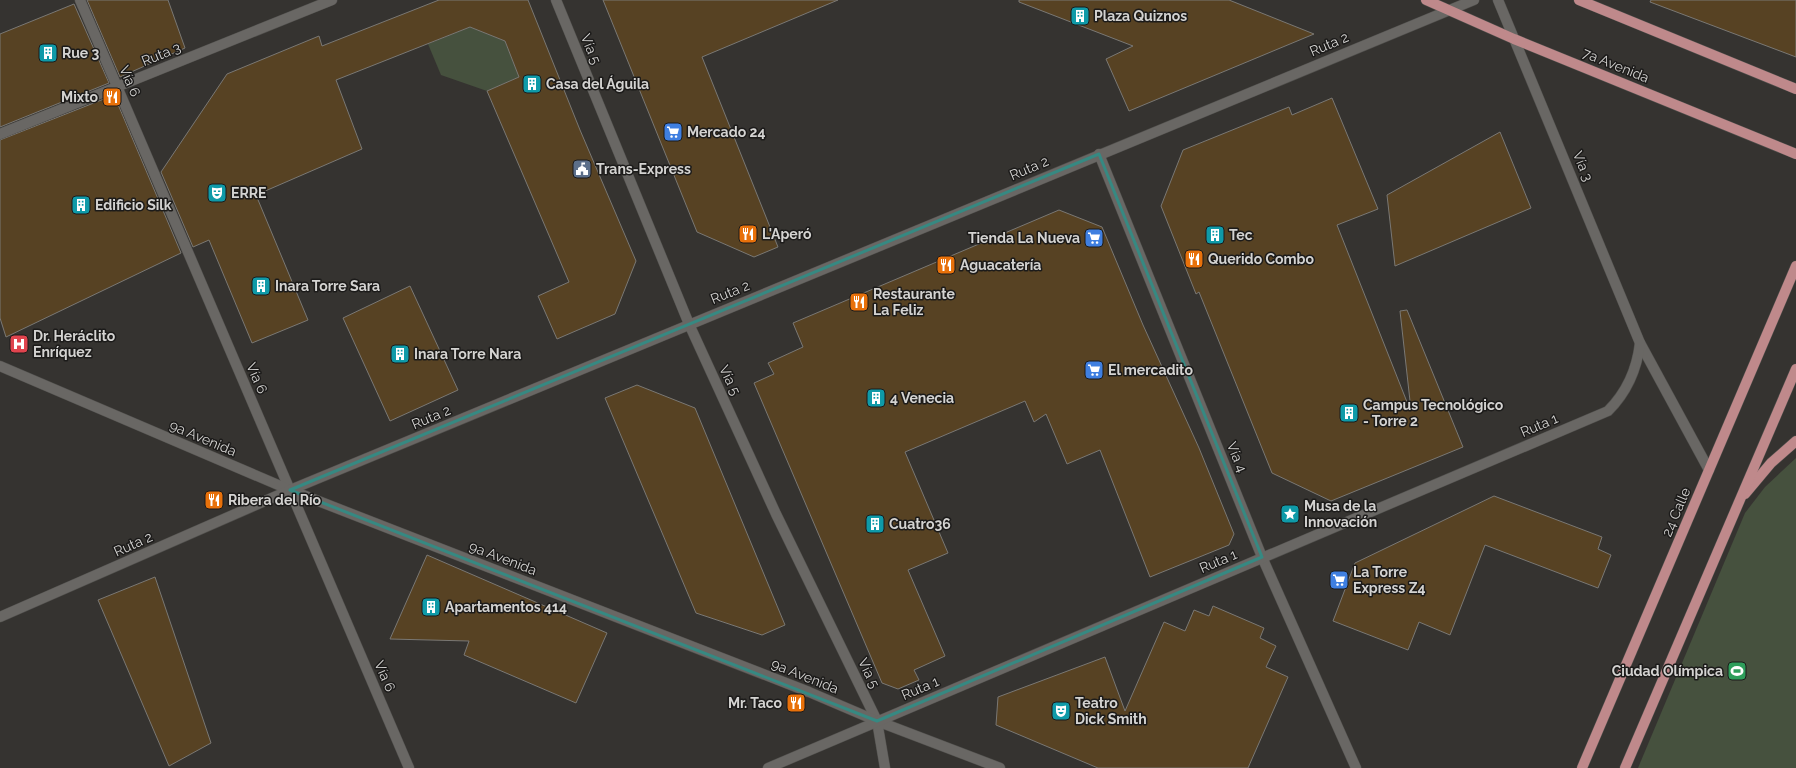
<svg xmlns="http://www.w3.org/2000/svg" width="1796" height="768" viewBox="0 0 1796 768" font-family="Raleway,sans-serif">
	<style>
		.green { fill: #46513e }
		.building { fill: #574223; stroke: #7a7874 }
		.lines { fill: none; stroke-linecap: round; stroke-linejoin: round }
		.pedestrian-casing { stroke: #504f4c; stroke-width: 11 }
		.minor-casing { stroke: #504f4c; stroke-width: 11 }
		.primary-casing { stroke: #504f4c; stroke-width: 11 }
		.pedestrian { stroke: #696764; stroke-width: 10 }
		.minor { stroke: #696764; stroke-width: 10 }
		.primary { stroke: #bf898b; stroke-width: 10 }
		.marked { fill: none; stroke: #368982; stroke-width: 3; stroke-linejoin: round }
		.labels { text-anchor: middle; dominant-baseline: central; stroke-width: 3; stroke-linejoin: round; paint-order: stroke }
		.poi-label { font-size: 14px; font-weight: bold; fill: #d4d3d1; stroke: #1c1b1a; text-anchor: start }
		.street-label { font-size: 14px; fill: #d4d3d1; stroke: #1c1b1a }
	</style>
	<rect width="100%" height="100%" fill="#353330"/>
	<g class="green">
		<path d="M470,27L505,41L519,77L487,91L441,75L428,44Z"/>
		<path d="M1796,458V768H1638L1745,513L1765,487Z"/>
	</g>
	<g class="building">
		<path d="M87,0H168L185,48L120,77Z"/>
		<path d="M439,0H528L580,130L636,261L615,314L557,339L538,296L569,282L487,91L519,77L505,41L470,27L336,80L362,149L256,195L308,320L252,343L209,240L193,247L161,172L227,74L319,36L322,46Z"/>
		<path d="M603,0H838L702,57L778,247L754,257L697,232Z"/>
		<path d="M1019,0H1229L1314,34L1129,111L1106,59L1133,46L1019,2Z"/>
		<path d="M1651,0H1796V57L1650,2Z"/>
		<path d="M74,4L109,83L0,127V34Z"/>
		<path d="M114,95L181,253L6,337L0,318V140Z"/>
		<path d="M1332,98L1378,209L1337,225L1407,402L1410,401L1400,311L1407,310L1463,447L1331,501L1272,473L1199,292L1196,294L1161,206L1183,150L1289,107L1292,115Z"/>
		<path d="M1500,132L1531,208L1395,266L1387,195Z"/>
		<path d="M1059,210L1102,227L1143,325L1199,448L1234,534L1229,545L1150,577L1100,450L1067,464L1046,414L1034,422L1025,401L905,452L948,553L908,570L945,656L914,670L919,680L898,689L882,683L754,383L774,374L768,363L803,347L793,323Z"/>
		<path d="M410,286L458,390L390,421L343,318Z"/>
		<path d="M637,385L695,408L785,625L762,635L696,613L605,398Z"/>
		<path d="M1494,496L1602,537L1598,549L1611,555L1598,588L1485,545L1450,635L1419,622L1408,650L1333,621L1355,563Z"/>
		<path d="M427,555L607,633L576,703L464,655L469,641L390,639Z"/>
		<path d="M155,577L211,743L169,766L98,600Z"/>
		<path d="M1213,606L1264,628L1260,638L1276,646L1266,667L1288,677L1248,768H1098L996,725L998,697L1105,657L1125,711L1164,622L1185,631L1194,610L1209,616Z"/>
	</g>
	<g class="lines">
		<defs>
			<g id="pedestrian">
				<path d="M556,0L689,324L776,514L877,721"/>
				<path d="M1099,154L1262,557"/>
				<path d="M1640,343L1709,470"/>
			</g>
			<g id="minor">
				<path d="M80,0L409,768"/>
				<path d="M0,134L332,0"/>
				<path d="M0,366L290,490L809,692L877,721L1000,768"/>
				<path d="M1262,557L1356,768"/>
				<path d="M0,617L290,490L1474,0"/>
				<path d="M877,721L885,768"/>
				<path d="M768,768L1608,411C1627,392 1637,369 1640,343L1498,0"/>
			</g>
			<g id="primary">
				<path d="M1426,0L1514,39L1796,154"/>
				<path d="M1579,0L1796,89"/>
				<path d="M1745,494L1771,463L1796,441"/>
				<path d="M1582,768L1796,266"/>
				<path d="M1625,768L1796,369"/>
			</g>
		</defs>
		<use href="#pedestrian" class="pedestrian-casing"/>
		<use href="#minor" class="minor-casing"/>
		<use href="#primary" class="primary-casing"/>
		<use href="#pedestrian" class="pedestrian"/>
		<use href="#minor" class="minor"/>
		<use href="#primary" class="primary"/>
	</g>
	<path class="marked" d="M1099,154L1262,557L877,721L290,490Z"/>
	<defs>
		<symbol id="building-square" viewBox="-11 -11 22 22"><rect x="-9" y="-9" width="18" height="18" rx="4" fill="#0f9aa8" stroke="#1c1b1a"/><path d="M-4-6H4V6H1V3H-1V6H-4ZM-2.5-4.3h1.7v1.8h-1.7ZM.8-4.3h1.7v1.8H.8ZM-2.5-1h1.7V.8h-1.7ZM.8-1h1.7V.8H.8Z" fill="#fff"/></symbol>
		<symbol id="restaurant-square" viewBox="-11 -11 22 22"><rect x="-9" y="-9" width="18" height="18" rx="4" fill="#e8710a" stroke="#1c1b1a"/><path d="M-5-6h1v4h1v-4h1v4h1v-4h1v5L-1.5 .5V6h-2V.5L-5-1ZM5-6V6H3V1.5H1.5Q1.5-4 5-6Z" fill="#fff"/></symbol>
		<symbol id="supermarket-square" viewBox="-11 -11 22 22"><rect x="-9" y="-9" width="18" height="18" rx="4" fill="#3f7fe0" stroke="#1c1b1a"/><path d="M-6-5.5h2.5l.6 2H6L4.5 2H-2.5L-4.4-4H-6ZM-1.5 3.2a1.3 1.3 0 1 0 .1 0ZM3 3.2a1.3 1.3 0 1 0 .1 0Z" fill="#fff"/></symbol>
		<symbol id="civic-square" viewBox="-11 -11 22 22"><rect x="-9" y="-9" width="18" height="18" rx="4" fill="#5c6f8a" stroke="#1c1b1a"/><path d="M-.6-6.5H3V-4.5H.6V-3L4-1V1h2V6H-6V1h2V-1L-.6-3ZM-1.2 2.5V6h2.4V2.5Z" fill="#fff"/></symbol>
		<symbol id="theatre-square" viewBox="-11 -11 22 22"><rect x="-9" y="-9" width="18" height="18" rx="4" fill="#0f9aa8" stroke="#1c1b1a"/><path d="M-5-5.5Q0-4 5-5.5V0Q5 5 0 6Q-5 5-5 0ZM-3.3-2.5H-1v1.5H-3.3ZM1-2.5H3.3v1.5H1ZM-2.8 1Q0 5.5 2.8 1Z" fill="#fff"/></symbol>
		<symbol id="hospital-square" viewBox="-11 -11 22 22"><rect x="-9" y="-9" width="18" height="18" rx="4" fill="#e0444e" stroke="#1c1b1a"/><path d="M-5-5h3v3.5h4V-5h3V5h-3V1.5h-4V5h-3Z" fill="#fff"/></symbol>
		<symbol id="sight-square" viewBox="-11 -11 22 22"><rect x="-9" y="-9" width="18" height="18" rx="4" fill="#0f9aa8" stroke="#1c1b1a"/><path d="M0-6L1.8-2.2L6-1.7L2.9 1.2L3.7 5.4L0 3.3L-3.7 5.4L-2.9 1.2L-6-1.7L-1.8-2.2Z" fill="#fff"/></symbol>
		<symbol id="stadium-square" viewBox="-11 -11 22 22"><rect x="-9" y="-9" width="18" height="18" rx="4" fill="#2e9e5b" stroke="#1c1b1a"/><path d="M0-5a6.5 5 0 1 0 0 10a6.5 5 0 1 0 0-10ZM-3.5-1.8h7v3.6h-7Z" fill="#fff"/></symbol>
	</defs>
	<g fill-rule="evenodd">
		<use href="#building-square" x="1069" y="5" width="22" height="22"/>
		<use href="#building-square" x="37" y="42" width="22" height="22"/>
		<use href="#building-square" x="521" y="73" width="22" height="22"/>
		<use href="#restaurant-square" x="101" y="86" width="22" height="22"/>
		<use href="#supermarket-square" x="662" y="121" width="22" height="22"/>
		<use href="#civic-square" x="571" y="158" width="22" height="22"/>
		<use href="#theatre-square" x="206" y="182" width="22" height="22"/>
		<use href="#building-square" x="70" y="194" width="22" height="22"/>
		<use href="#restaurant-square" x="737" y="223" width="22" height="22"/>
		<use href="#building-square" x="1204" y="224" width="22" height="22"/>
		<use href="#supermarket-square" x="1083" y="227" width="22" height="22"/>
		<use href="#restaurant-square" x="1183" y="248" width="22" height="22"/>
		<use href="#restaurant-square" x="935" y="254" width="22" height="22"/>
		<use href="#building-square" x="250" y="275" width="22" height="22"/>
		<use href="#restaurant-square" x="848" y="291" width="22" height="22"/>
		<use href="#hospital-square" x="8" y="333" width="22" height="22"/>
		<use href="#building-square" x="389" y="343" width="22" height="22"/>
		<use href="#supermarket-square" x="1083" y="359" width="22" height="22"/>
		<use href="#building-square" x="865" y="387" width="22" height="22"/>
		<use href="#building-square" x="1338" y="402" width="22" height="22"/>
		<use href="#restaurant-square" x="203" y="489" width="22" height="22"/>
		<use href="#sight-square" x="1279" y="503" width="22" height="22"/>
		<use href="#building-square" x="864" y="513" width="22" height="22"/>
		<use href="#supermarket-square" x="1328" y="569" width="22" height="22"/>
		<use href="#building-square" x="420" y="596" width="22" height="22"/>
		<use href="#stadium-square" x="1726" y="660" width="22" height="22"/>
		<use href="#restaurant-square" x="785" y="692" width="22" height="22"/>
		<use href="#theatre-square" x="1050" y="700" width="22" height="22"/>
	</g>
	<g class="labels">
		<g class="poi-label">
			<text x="1094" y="16">Plaza Quiznos</text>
			<text x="62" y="53">Rue 3</text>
			<text x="546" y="84">Casa del Águila</text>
			<text x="98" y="97" text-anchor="end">Mixto</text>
			<text x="687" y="132">Mercado 24</text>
			<text x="596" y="169">Trans-Express</text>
			<text x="231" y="193">ERRE</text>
			<text x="95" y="205">Edificio Silk</text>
			<text x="762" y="234">L'Aperó</text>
			<text x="1229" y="235">Tec</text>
			<text x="1080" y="238" text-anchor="end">Tienda La Nueva</text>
			<text x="1208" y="259">Querido Combo</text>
			<text x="960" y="265">Aguacatería</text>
			<text x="275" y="286">Inara Torre Sara</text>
			<text x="873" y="294">Restaurante<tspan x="873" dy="16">La Feliz</tspan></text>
			<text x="33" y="336">Dr. Heráclito<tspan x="33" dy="16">Enríquez</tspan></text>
			<text x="414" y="354">Inara Torre Nara</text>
			<text x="1108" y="370">El mercadito</text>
			<text x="890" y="398">4 Venecia</text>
			<text x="1363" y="405">Campus Tecnológico<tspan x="1363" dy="16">- Torre 2</tspan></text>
			<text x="228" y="500">Ribera del Río</text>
			<text x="1304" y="506">Musa de la<tspan x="1304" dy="16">Innovación</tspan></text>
			<text x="889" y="524">Cuatro36</text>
			<text x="1353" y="572">La Torre<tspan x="1353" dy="16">Express Z4</tspan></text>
			<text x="445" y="607">Apartamentos 414</text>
			<text x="1723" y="671" text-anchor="end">Ciudad Olímpica</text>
			<text x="782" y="703" text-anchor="end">Mr. Taco</text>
			<text x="1075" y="703">Teatro<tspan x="1075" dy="16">Dick Smith</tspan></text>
		</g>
		<g class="street-label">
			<text transform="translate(1329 44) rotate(-23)">Ruta 2</text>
			<text transform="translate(591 49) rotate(68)">Vía 5</text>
			<text transform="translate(161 54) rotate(-22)">Ruta 3</text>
			<text transform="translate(1616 65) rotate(22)">7a Avenida</text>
			<text transform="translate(130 81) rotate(67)">Vía 6</text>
			<text transform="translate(1583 166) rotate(68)">Vía 3</text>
			<text transform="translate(1029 168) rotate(-23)">Ruta 2</text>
			<text transform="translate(730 292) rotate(-22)">Ruta 2</text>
			<text transform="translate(257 378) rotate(67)">Vía 6</text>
			<text transform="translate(730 380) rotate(65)">Vía 5</text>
			<text transform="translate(431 417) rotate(-23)">Ruta 2</text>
			<text transform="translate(1539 425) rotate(-23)">Ruta 1</text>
			<text transform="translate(203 438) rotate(23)">9a Avenida</text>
			<text transform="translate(1237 457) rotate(68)">Vía 4</text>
			<text transform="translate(1676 512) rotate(-67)">24 Calle</text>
			<text transform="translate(133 544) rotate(-24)">Ruta 2</text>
			<text transform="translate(503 558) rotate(21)">9a Avenida</text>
			<text transform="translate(1218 561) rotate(-23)">Ruta 1</text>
			<text transform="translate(869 673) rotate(64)">Vía 5</text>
			<text transform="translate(385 676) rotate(67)">Vía 6</text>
			<text transform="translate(805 676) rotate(22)">9a Avenida</text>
			<text transform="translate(920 688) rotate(-23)">Ruta 1</text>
		</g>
	</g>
</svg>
